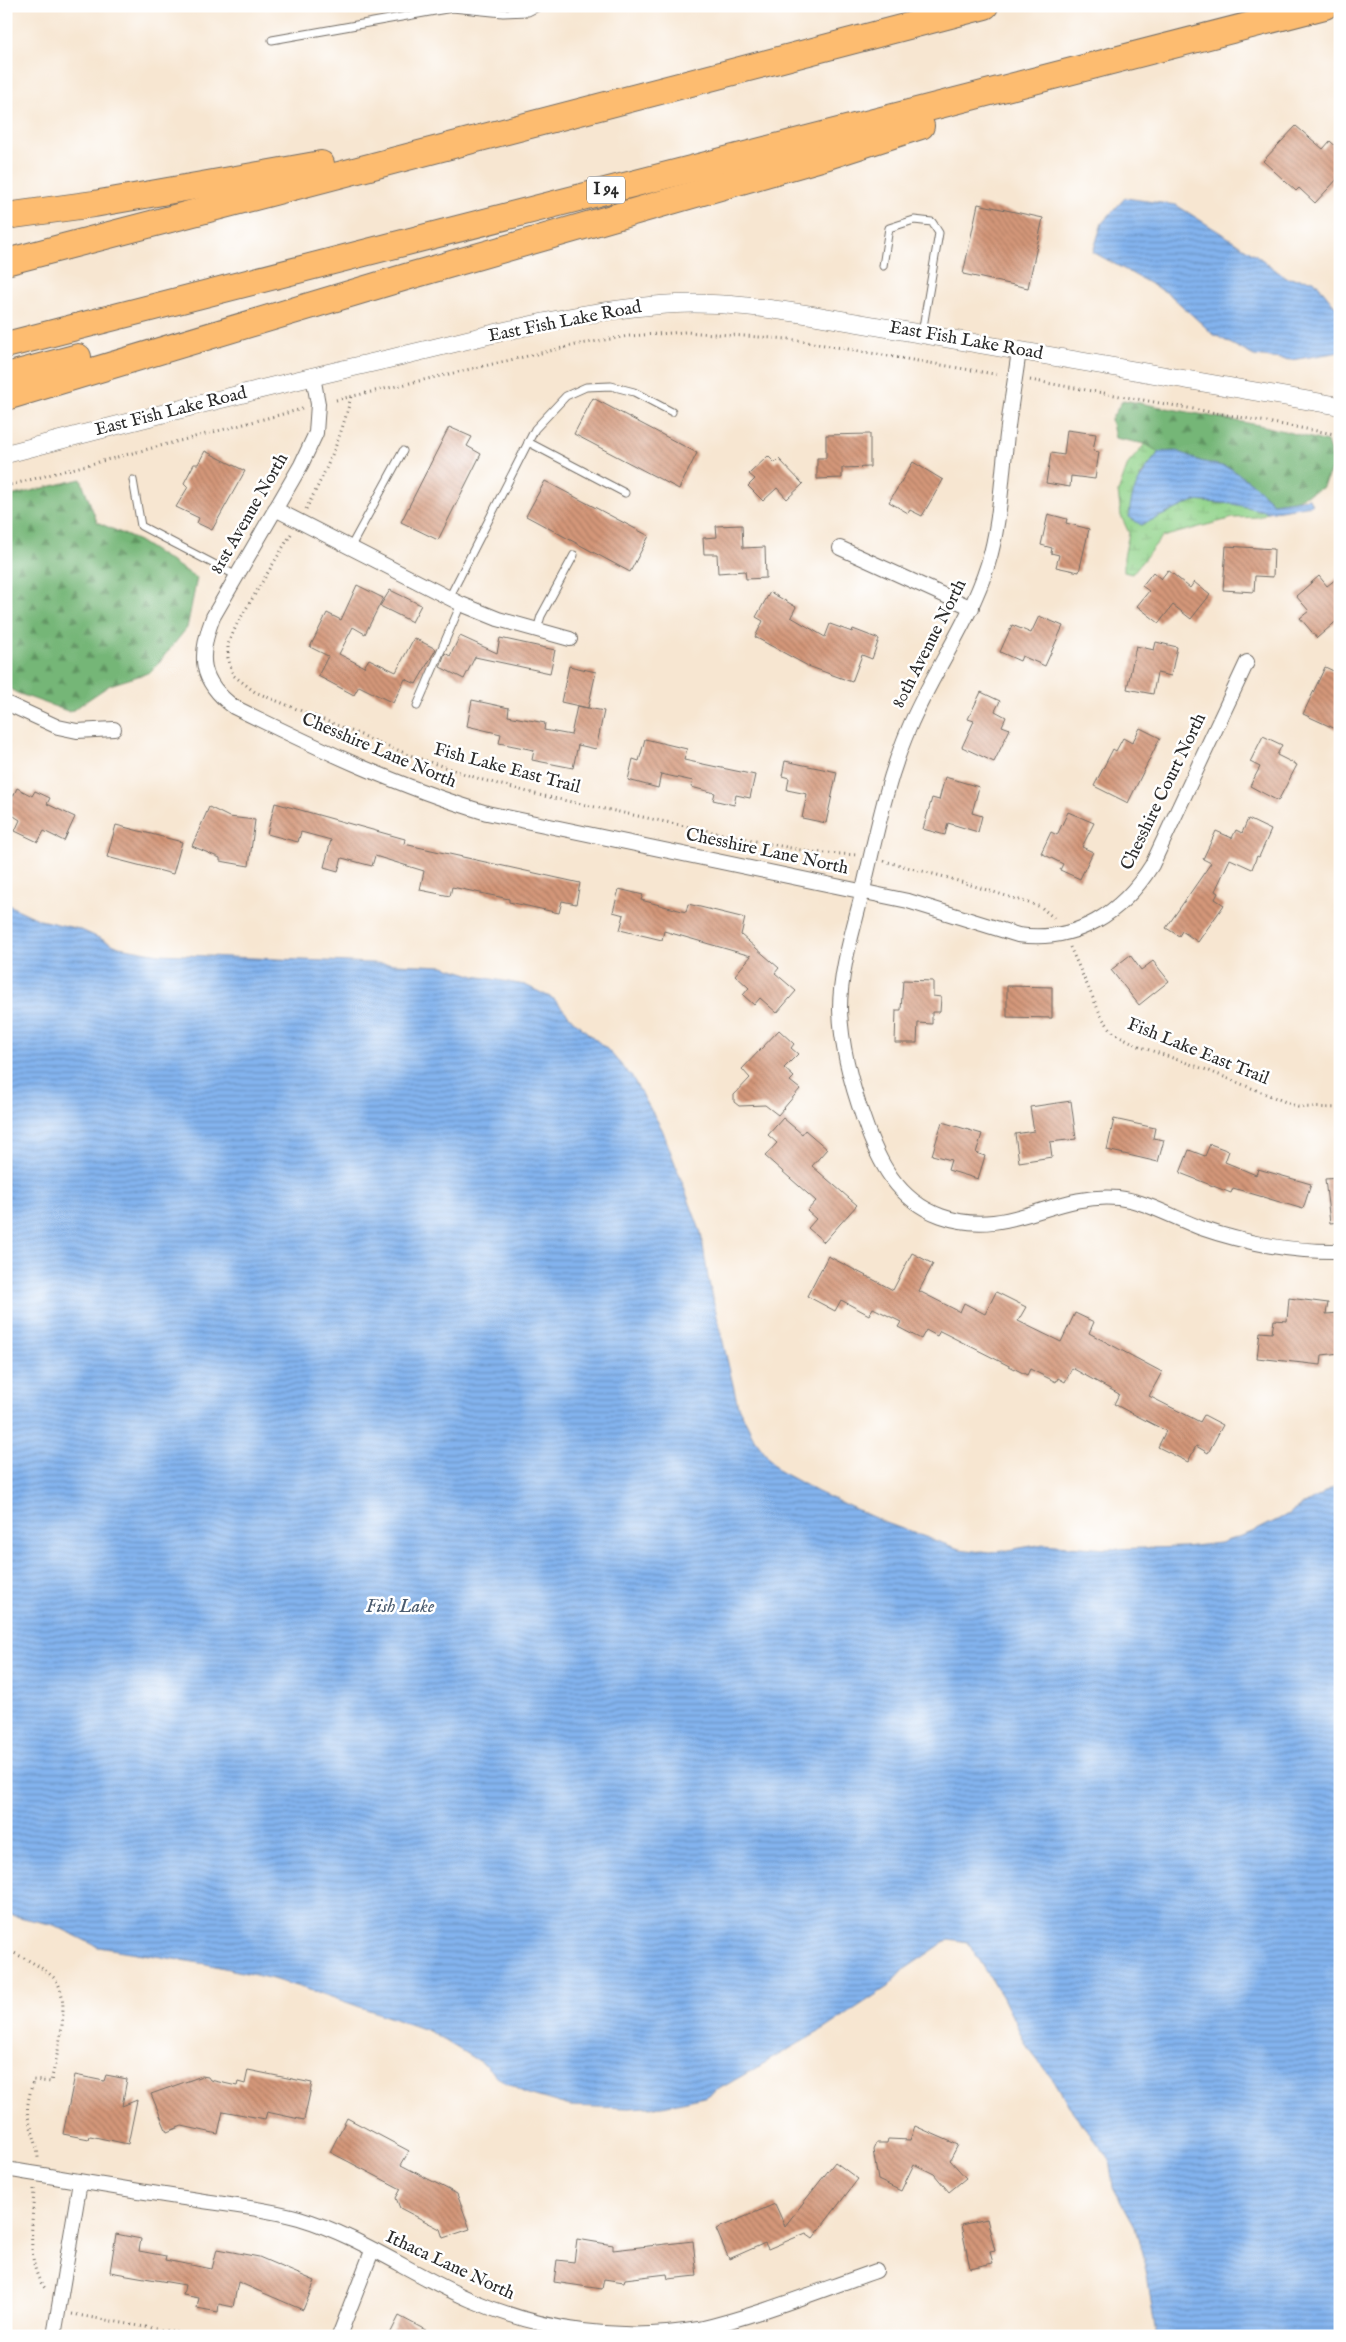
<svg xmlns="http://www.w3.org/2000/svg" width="1346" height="2342" viewBox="0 0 1346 2342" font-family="'IM FELL English',serif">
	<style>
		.forest { fill: url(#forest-firs); stroke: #507051 }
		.wetland { fill: url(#wetland-marsh); stroke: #5e805b }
		.water { fill: url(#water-rules); stroke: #576f8c }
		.building { fill: url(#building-back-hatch) }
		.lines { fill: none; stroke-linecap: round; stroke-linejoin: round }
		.service-casing { stroke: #726c65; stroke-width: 9 }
		.minor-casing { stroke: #726c65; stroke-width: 16 }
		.tertiary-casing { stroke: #726c65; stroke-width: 19 }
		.motorway-casing { stroke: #726c65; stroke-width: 28 }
		.path { stroke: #726c65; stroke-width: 3; stroke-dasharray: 1 4; stroke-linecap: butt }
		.service { stroke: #fff; stroke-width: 7 }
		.minor { stroke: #fff; stroke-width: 14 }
		.tertiary { stroke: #fff; stroke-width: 18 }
		.motorway { stroke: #fdbc70; stroke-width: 26 }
		.labels { text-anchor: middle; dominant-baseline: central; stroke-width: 5; stroke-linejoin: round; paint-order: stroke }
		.shield { fill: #fff; stroke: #6b6b6b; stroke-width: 1 }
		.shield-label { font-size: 16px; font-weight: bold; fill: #2b2b2b }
		.street-label { font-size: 18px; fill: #2b2b2b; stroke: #fff }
		.water-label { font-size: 19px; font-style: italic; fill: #4a5b6f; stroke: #fff }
	</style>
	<defs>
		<pattern id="forest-firs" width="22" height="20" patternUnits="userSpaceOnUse" patternTransform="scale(1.25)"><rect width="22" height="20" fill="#75b677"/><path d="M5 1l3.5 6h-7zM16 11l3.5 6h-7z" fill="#609462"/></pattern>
		<pattern id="wetland-marsh" width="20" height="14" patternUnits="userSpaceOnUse" patternTransform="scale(1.25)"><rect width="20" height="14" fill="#92d48b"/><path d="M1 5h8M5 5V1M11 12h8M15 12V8" fill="none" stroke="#7eb678"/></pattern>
		<pattern id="water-rules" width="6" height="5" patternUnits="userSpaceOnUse" patternTransform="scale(1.25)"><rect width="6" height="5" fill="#83b3ee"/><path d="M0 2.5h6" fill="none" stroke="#6b92c1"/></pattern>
		<pattern id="building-back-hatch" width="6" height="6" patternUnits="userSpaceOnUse" patternTransform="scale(1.25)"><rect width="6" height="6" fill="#d49779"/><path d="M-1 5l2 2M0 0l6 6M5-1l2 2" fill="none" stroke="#ac7b63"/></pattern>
	</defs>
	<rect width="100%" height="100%" fill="#fff"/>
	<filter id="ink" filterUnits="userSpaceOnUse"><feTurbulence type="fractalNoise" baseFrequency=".02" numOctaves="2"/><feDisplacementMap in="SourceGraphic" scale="10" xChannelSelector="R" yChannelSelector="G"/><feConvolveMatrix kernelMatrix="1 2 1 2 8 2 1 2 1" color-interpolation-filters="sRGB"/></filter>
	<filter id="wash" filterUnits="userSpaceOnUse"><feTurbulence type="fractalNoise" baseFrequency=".0096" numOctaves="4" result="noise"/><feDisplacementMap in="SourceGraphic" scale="20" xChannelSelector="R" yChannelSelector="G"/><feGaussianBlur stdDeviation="1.12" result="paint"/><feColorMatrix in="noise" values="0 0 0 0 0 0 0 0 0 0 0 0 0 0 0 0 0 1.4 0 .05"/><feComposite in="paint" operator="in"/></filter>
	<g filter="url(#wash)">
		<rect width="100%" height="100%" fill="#f7e6d1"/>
		<g class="forest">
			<path d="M1123,400L1264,426L1327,442L1334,464L1322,488L1294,500L1273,503L1253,484L1230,468L1200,461L1177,451L1159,452L1145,444L1115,438L1111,419Z"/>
			<path d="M81,479L97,522L139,541L197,578L187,628L151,672L110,685L70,712L17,693L6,687V497Z"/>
		</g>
		<path class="wetland" d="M1145,444L1159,452L1140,476L1141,525L1194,501L1233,504L1268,512L1259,517L1233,518L1162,537L1132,574L1124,572V557L1129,533L1121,516L1118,492L1128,464Z"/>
		<g class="water">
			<path d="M1125,198L1176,205L1256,255L1286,278L1314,280L1340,312V352L1291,360L1254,356L1213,334L1169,294L1093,252L1102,223Z"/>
			<path d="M1177,451L1200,461L1230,468L1253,484L1273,503L1309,498L1312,505L1268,512L1233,504L1194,501L1141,525L1129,517C1131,488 1142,474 1159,452Z"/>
			<path d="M6,904L40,920L79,929L119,947L159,954L443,966L475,976L525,985L554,999L576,1023L608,1050L632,1077L662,1129L701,1233L708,1278L738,1406L754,1438L779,1471L818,1492L886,1523L959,1549L990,1553L1044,1544L1106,1549L1184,1547L1220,1543L1253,1532L1283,1517L1340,1483V2336H1156L1147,2274L1135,2227L1113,2187L1109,2158L1073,2113L1057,2085L1028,2048L1002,1996L968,1942L949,1939L905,1969L889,1986L824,2029L705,2097L663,2106L629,2108L570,2106L525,2093L504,2082L485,2065L429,2031L323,1994L269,1978L206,1964L98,1947L54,1925L6,1914Z"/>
		</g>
		<g id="blocks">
			<g class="building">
				<path d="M1296,126L1323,149L1330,141L1340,150V176L1315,203L1299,188L1296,191L1263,161Z"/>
				<path d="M978,204L1043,218L1028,288L963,274Z"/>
				<path d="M593,398L697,453L679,489L574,434Z"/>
				<path d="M449,427L472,437L467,446L481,454L438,540L401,522Z"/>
				<path d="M1067,430L1096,434L1093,451L1099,452L1095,479L1071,476L1070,487L1046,483L1051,453L1064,455Z"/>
				<path d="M870,434V467L842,468V478L817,479V458H826V435Z"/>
				<path d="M205,451L245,471L212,530L197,523L199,518L176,507L188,487L184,483L194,464H198Z"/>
				<path d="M768,456L775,463L779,459L803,484L787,499L777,488L763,501L748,486L755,479L749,474Z"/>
				<path d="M913,462L943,480L922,516L910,510L908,513L889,502Z"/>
				<path d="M545,481L649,536L630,572L526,516Z"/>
				<path d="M1048,514L1067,519L1066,523L1089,529L1079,572L1056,567L1059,555L1051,553L1052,548L1041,545Z"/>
				<path d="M742,525L743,548L765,547L766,578L746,579L745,571L718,573L717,554H704L703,538L717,537L716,526Z"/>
				<path d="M1226,546L1274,549L1273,577L1255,576L1254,592L1223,590Z"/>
				<path d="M1168,570L1190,588L1194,582L1210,595L1191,619L1173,605L1159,623L1137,606L1149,591L1142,586L1153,572L1161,579Z"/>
				<path d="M1319,576L1327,586L1340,576V618L1317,638L1300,618L1309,611L1296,596Z"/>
				<path d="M357,585L383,598L365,634L353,627L339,654L364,667L369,659L396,672L414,638L436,649L416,684L405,679L393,703L359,686L354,695L318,676L328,656L310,647L327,613L341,620Z"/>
				<path d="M390,590L421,605L412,622L380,606Z"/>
				<path d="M770,592L796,607L791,617L825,637L830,624L852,632L853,629L879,639L872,659L862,655L852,682L808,666L755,637L763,621L756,617Z"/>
				<path d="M1039,616L1063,626L1045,666L1022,656L1020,661L1000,652L1012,625L1031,633Z"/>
				<path d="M460,636L497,653L500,638L555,650L550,673L475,657L464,679L440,667L445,653L450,656Z"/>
				<path d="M1156,642L1177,647L1171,676L1157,673L1153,694L1127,689L1136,646L1154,650Z"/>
				<path d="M569,666L596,672L588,708L561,702Z"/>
				<path d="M1325,667L1340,674V731L1303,714Z"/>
				<path d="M981,692L1000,701L995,711L1006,717L1002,726L1010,729L994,762L962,747L974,721L968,719Z"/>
				<path d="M472,700L509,708L508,716L545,723L544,730L571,735L577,706L604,711L596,749L578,745L573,768L532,760L534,750L499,743L501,734L467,726Z"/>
				<path d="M1140,728L1160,738L1128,803L1094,786L1113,749L1116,751L1123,738L1132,743Z"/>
				<path d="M1263,736L1282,745L1277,755L1297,765L1278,801L1250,786L1260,767L1250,762Z"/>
				<path d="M645,739L687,749L684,760L755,775L750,798L736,795L734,805L713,800L715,793L691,787L693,781L661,774L658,788L628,780L633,759L639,761Z"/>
				<path d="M785,761L837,772L826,823L802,818L807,794L787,790L789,778L782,776Z"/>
				<path d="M945,777L979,787L972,813L982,816L978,832L948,823L945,835L923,829L932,798L939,800Z"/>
				<path d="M17,788L32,796L35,791L50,798L47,804L75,817L64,841L44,831L38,842L15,831L20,820L6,811Z"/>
				<path d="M275,803L405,839L404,844L580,883L576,904L562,901L559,913L509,902V899L452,887L450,896L420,890L424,871L375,856L372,866L342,858L338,871L324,867L331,840L301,832L298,842L267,834Z"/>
				<path d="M209,807L229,817L255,820L249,866L220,861V858L192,846Z"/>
				<path d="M1068,812L1094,823L1082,847L1093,852L1080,879L1060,870L1063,864L1041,853L1051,832L1057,835Z"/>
				<path d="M1248,819L1271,830L1259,857L1257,856L1252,869L1230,859L1215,891L1218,893L1215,899L1224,905L1198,942L1182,931L1179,936L1166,928L1211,863L1203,859L1216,831L1232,838L1236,830L1242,833Z"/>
				<path d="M116,825L182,842L173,874L107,857Z"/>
				<path d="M619,889L643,895L641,900L686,912L688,904L745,918L741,935L779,968L775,973L796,991L777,1013L760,998L754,1005L743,995L749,988L735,975L751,956L664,931L662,940L620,930L624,915L613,912Z"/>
				<path d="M1130,955L1141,970L1153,961L1169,981L1139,1005L1111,970Z"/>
				<path d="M903,980L933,981V996L941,997L940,1012H932V1024L918,1023L917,1043H895L896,1010H901Z"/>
				<path d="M1007,986L1052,987V1018L1007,1017Z"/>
				<path d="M779,1030L794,1044L791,1048L798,1054L784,1068L794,1077L790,1081L800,1089L778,1115L765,1105L739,1106L734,1102V1095L750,1078L742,1069Z"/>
				<path d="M1071,1101L1076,1139L1050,1142L1052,1157L1019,1162L1015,1134L1034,1131L1030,1107Z"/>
				<path d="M783,1118L802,1134L805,1130L827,1149L812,1166L857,1205L824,1242L808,1228L816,1219L807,1211L816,1201L765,1156L777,1143L768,1135Z"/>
				<path d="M1114,1119L1155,1128L1153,1138L1164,1140L1158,1162L1107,1150Z"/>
				<path d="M942,1122L982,1134L976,1153L985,1156L978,1179L948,1170L951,1160L932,1155Z"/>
				<path d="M1210,1144L1229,1151L1225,1162L1256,1175L1258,1169L1311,1184L1303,1209L1233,1188L1231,1193L1180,1173L1189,1150L1205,1156Z"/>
				<path d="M1340,1178V1222L1330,1223L1325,1179Z"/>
				<path d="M912,1253L933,1264L919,1291L960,1312L964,1303L985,1314L996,1292L1026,1307L1018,1321L1061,1342L1075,1313L1094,1322L1089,1333L1162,1372L1149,1396L1200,1422L1204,1415L1223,1425L1208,1453L1196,1446L1188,1462L1158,1447L1166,1431L1114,1404L1119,1394L1072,1368L1065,1382L1058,1378L1056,1382L1030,1369L1027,1375L940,1331L937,1336L926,1330L921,1339L898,1327L901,1322L873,1308L869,1315L841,1300L835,1311L807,1296L828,1256L893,1290Z"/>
				<path d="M1289,1298L1328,1303L1326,1314L1340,1313V1353L1322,1355L1321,1365L1257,1358L1260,1332L1272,1333L1274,1320L1287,1321Z"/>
				<path d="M248,2070L312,2083L304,2120L267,2112L265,2119L223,2111L218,2134L182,2126L167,2132L151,2094L202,2076L208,2077L210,2080L237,2086L238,2082L245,2084Z"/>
				<path d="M75,2075L104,2081L106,2075L127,2079L122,2106L137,2100L128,2144L90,2136L89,2139L63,2134Z"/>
				<path d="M347,2118L409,2151L401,2165L457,2194L470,2229L443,2238L440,2229L400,2208L396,2198L401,2189L330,2152Z"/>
				<path d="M915,2126L958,2145L950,2160L966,2178L949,2192L934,2174L914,2164L901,2191L878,2180L873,2150L876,2143H887L888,2139L910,2140Z"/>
				<path d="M835,2162L858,2179L813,2238L806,2233L768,2249L765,2243L729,2259L716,2229L775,2204L785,2226Z"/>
				<path d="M987,2219L995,2251L990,2252L993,2263L970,2268L961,2225Z"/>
				<path d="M116,2234L141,2239L139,2251L166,2256L165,2260L212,2269L217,2249L259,2257L315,2281L303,2310L238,2282L233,2307L219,2304L218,2312L197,2308L199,2298L183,2295L185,2285L110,2272Z"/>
				<path d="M577,2239L613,2245V2250L693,2241L697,2276L668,2279L667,2274L625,2279L624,2282L604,2279L602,2289L554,2282L557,2260L574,2262Z"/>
				<path d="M399,2316L437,2336H389Z"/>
			</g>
		</g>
	</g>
	<g filter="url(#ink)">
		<use href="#blocks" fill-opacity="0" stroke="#726c65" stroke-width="1"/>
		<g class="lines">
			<defs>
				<g id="service">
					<path d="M272,40L452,8L503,13L528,12L540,6"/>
					<path d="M883,266L889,228L914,220L932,222L939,233L922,333"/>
					<path d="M528,442L625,493"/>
					<path d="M133,480L141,526L237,576"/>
					<path d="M350,548L403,451"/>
					<path d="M449,598L535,429L566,396L586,387L611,386L634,392L672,412"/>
					<path d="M537,630L541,616L574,555"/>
					<path d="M417,706L461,604"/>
				</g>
				<g id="minor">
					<path d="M1019,350C1015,382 1009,413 1006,444C1001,484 1000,525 988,564C969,624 933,671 909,728C887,779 876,835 863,890C854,928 840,969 840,1009C841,1048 851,1084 864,1120C878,1161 897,1200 941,1216C1008,1240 1053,1192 1118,1198C1146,1201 1174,1218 1201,1228C1244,1243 1294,1252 1340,1251"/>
					<path d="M313,376L318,404L316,433L301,465L213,617C198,656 199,681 234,707C317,748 399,787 487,813L908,901L1018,935C1077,943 1122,913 1152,865L1247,662"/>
					<path d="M275,509L461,604L498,619L570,639"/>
					<path d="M840,548L972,608"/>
					<path d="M6,703L58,727L77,731L114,729"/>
					<path d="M6,2169C68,2179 129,2190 191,2199C226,2205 264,2208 299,2218C360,2236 413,2275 471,2300C542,2331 622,2342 699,2329C759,2315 818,2291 876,2271"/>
					<path d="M54,2336L80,2182"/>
					<path d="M339,2336L372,2251"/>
				</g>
				<path id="tertiary" d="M6,454C132,421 257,389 384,360C480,338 577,309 676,304C722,302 767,308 812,315L1340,406"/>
				<g id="motorway">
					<path d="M6,216L94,204L321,164"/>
					<path d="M6,262L985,6"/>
					<path d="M6,345L1325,6"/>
					<path d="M6,376L78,357"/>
					<path d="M6,397L406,277L828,156L921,126"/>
				</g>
			</defs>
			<use href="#service" class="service-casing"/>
			<use href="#minor" class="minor-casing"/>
			<use href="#tertiary" class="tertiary-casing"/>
			<use href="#motorway" class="motorway-casing"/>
			<g class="path">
				<path d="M1030,380L1340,435"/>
				<path d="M336,400L580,344L629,336L685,332L789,339L1000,375"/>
				<path d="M6,486L302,409"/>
				<path d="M306,509C325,473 342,437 351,396"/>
				<path d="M291,534L237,624L228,644V658L233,675L255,692L415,757L483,780L539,795L760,842L811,852L857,855"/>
				<path d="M884,861L945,877L1032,904L1041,907L1054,918"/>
				<path d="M1070,947L1102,1018L1114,1033L1141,1047L1207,1070L1298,1107L1340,1108"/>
				<path d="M6,1949C22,1957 40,1965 53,1977C74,1996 56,2058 51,2082L33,2080C31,2091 26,2104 28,2116C31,2131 38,2143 38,2159"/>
				<path d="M34,2189C33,2218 25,2268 46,2289"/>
				<path d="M72,2314L196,2336"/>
			</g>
			<use href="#service" class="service"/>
			<use href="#minor" class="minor"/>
			<use href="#tertiary" class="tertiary"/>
			<use href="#motorway" class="motorway"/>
		</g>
	</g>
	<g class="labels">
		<rect class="shield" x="587" y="176.5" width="38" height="27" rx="4"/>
		<g class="shield-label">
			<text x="606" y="190">I 94</text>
		</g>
		<g class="street-label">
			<text transform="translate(565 322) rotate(-11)">East Fish Lake Road</text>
			<text transform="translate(966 341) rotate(10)">East Fish Lake Road</text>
			<text transform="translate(171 412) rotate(-14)">East Fish Lake Road</text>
			<text transform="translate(250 514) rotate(-60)">81st Avenue North</text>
			<text transform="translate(930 644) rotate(-63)">80th Avenue North</text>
			<text transform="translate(379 751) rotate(23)">Chesshire Lane North</text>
			<text transform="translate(507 769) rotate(15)">Fish Lake East Trail</text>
			<text transform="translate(1164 792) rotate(-64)">Chesshire Court North</text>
			<text transform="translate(767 852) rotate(12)">Chesshire Lane North</text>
			<text transform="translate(1198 1052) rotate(22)">Fish Lake East Trail</text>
			<text transform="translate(450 2266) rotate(25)">Ithaca Lane North</text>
		</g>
		<g class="water-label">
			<text x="400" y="1607">Fish Lake</text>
		</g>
	</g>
	<rect width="1346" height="2342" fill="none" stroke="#fff" stroke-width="25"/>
</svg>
